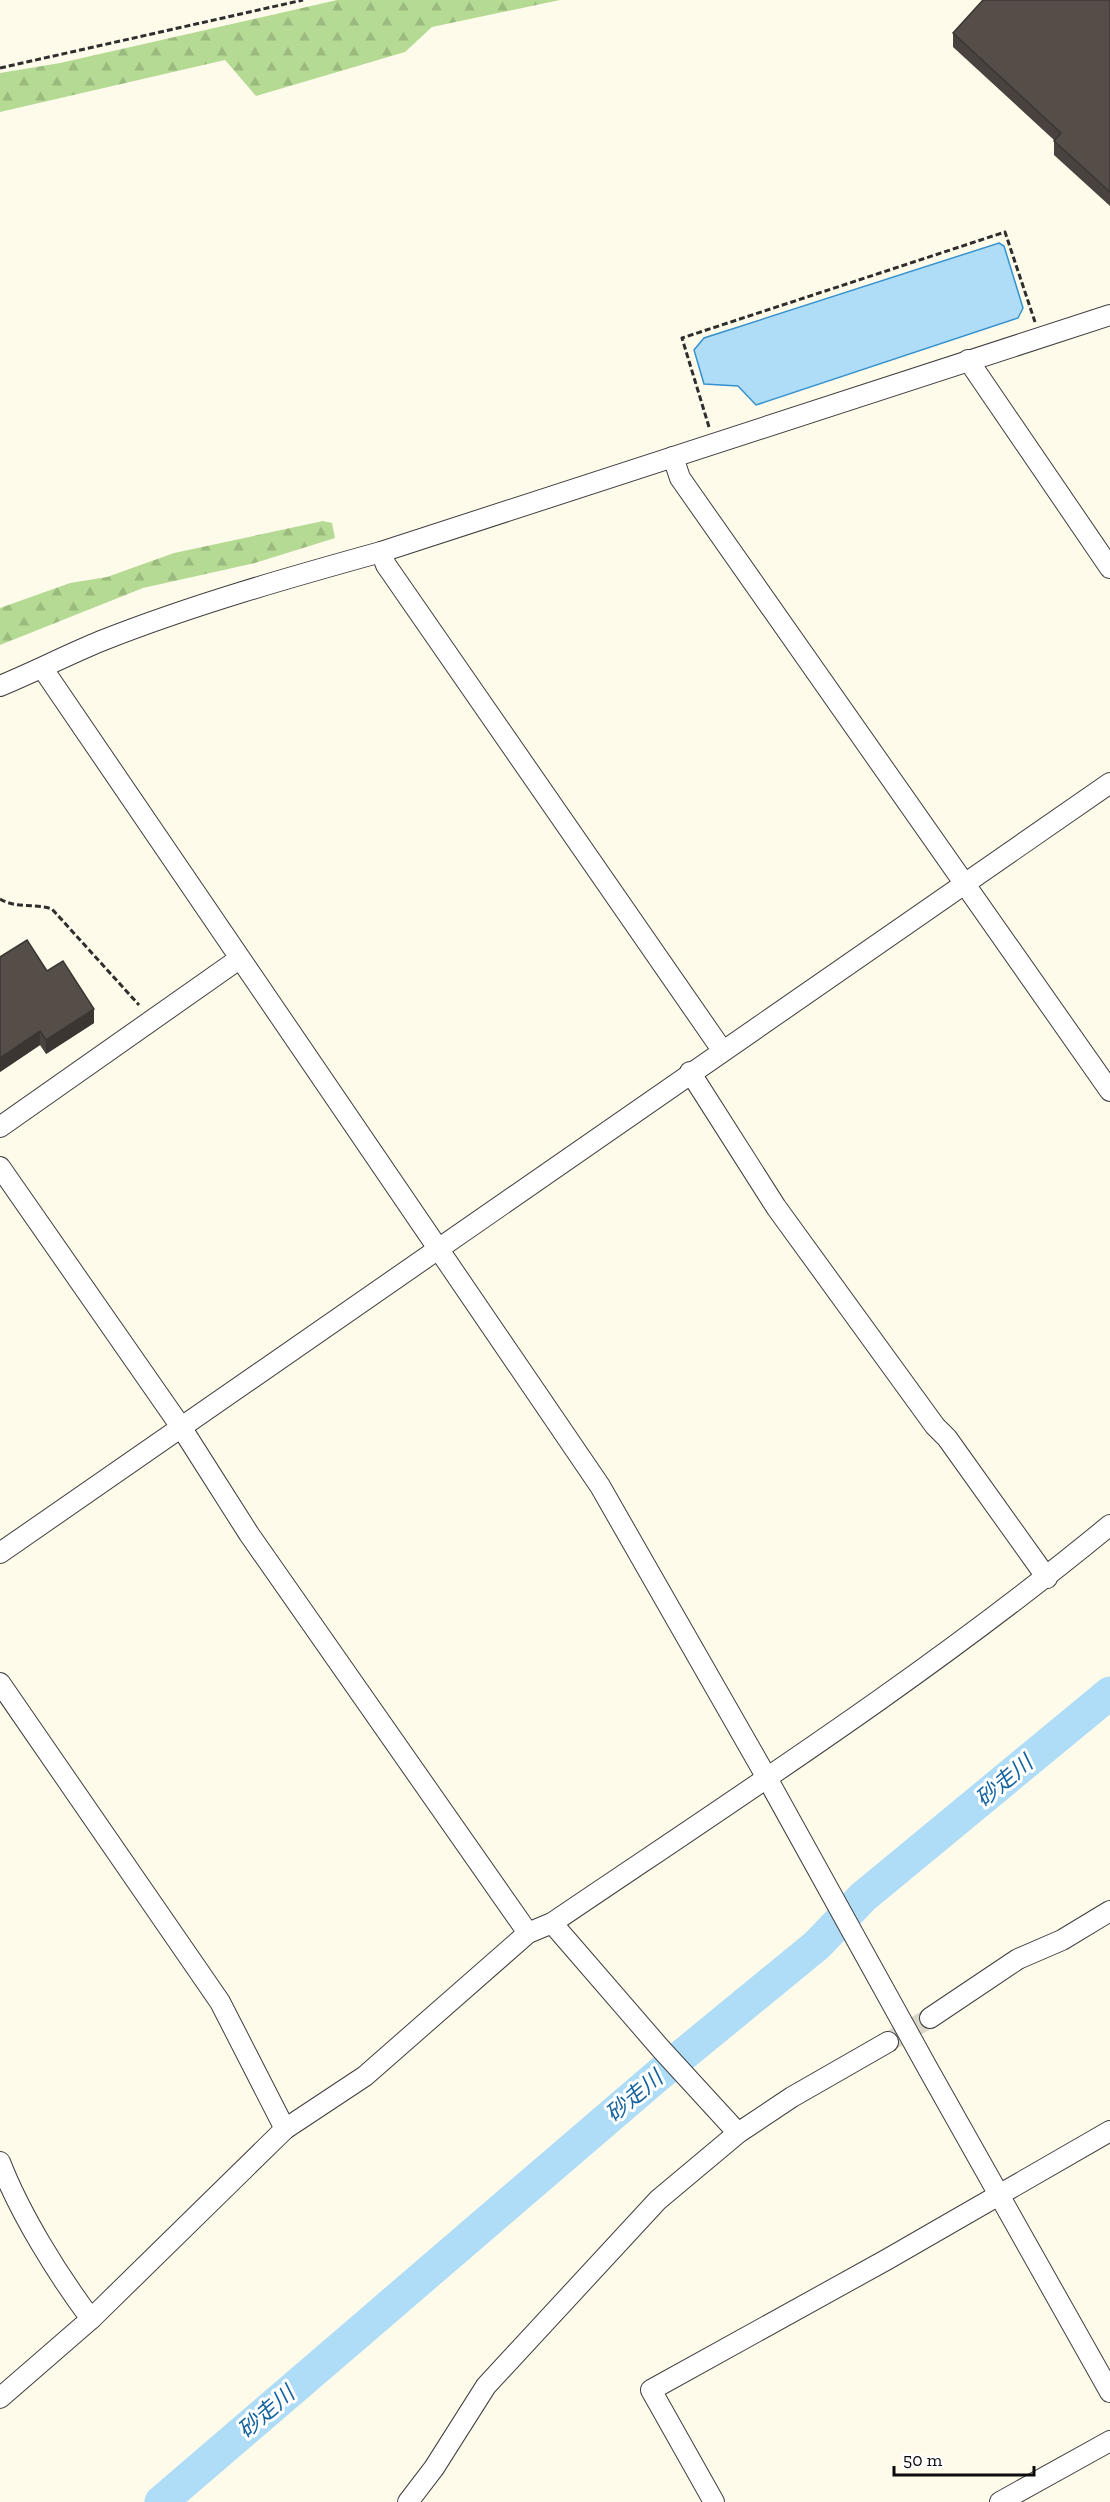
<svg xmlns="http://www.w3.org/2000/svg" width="1110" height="2502" viewBox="0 0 1110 2502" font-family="'Zilla Slab','Noto Sans JP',serif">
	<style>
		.forest { fill: url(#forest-firs) }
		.water { fill: #afdcf7; stroke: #3592ce; stroke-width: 1.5 }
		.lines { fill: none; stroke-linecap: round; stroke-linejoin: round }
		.river { stroke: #afdcf7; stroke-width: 33 }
		.minor-tunnel { stroke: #dbd7ca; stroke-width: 20; stroke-dasharray: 20 10; stroke-linecap: butt }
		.minor-casing { stroke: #3f3f3f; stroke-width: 22 }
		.path { stroke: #2e2e2e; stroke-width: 3; stroke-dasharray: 6 3; stroke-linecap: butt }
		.minor { stroke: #fff; stroke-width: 20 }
		.wall { fill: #49423e }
		.shaded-wall { fill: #3c3632 }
		.building { fill: #554d48; stroke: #3c3632; stroke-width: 1.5 }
		.labels { text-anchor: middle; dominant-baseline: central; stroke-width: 6; stroke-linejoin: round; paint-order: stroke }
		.water-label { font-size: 22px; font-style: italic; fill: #14639e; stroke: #fff }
	</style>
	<defs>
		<pattern id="forest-firs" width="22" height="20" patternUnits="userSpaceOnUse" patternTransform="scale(1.5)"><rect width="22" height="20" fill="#b4da94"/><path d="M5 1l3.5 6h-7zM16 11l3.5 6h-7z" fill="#9aba7e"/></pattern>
	</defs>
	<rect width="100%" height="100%" fill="#fffbeb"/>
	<g class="forest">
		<path d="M337,0H560L432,27L405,52L256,96L225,60L0,112V73L60,63Z"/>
		<path d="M323,521L332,523L335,538L255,563L143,588L0,645V608L70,583L107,577L174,553Z"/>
	</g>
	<path class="water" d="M999,243L1004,246L1023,308L1018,318L756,405L738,386L704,384L694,350L704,338Z"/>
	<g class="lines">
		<path class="river" d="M161,2502L656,2077L817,1945L863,1897L1110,1693"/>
		<path class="minor-tunnel" d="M888,2042L930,2018"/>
		<defs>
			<g id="minor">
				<path d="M968,360L1110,568"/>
				<path d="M673,457L680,478L1110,1091"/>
				<path d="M381,552L386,565L722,1050"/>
				<path d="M43,669L600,1486L767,1778L927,2067L1110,2392"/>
				<path d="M0,686C34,672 67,655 101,641C192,605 287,578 381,552L1110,315"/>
				<path d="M690,1072L776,1207L935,1426L947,1438L1047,1578"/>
				<path d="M0,1127L239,959"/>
				<path d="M0,1167L181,1427L249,1534L528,1933"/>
				<path d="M0,1553L1110,783"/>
				<path d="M0,1683L220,2002L285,2129"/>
				<path d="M552,1923L661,2049L738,2133"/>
				<path d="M930,2018L1018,1959L1062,1940L1110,1911"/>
				<path d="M0,2162C20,2214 58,2275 91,2319"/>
				<path d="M0,2398L91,2319L285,2129L365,2076L528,1933L552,1923C741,1795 933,1671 1110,1525"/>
				<path d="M408,2502L434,2468L486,2386L658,2200L738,2133L792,2097L888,2042"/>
				<path d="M714,2502L651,2390L886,2260L1110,2131"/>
				<path d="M1000,2502L1110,2441"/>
			</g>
		</defs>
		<use href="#minor" class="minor-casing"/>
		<g class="path">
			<path d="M0,68L303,0"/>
			<path d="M709,427L682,338L1005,232L1035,322"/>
			<path d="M0,899C17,909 34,903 52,909L139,1005"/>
		</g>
		<use href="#minor" class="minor"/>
	</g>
	<g class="wall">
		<path d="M1110,0V206L1054,155V140L953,47V33Z"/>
		<path d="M47,971L94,1023L46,1054L40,1045L0,1072Z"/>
	</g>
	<g class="shaded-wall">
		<path d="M94,1009V1023L46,1054V1040Z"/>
		<path d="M40,1031V1045L0,1072V1058Z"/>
	</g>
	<g class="building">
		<path d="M983,0H1110V192L1054,141L1061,133L953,33Z"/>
		<path d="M27,940L47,971L63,961L94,1009L46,1040L40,1031L0,1058V957Z"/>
	</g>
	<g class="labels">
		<g class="water-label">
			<text transform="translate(1004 1781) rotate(-40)">砂走川</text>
			<text transform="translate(634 2096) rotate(-40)">砂走川</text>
			<text transform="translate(266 2412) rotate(-41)">砂走川</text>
		</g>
	</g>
	<path d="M894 2466v9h140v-9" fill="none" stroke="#0c0c0c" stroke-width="3"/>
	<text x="903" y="2466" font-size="18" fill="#0c0c0c" stroke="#ffffff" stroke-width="4.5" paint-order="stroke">50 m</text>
</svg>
